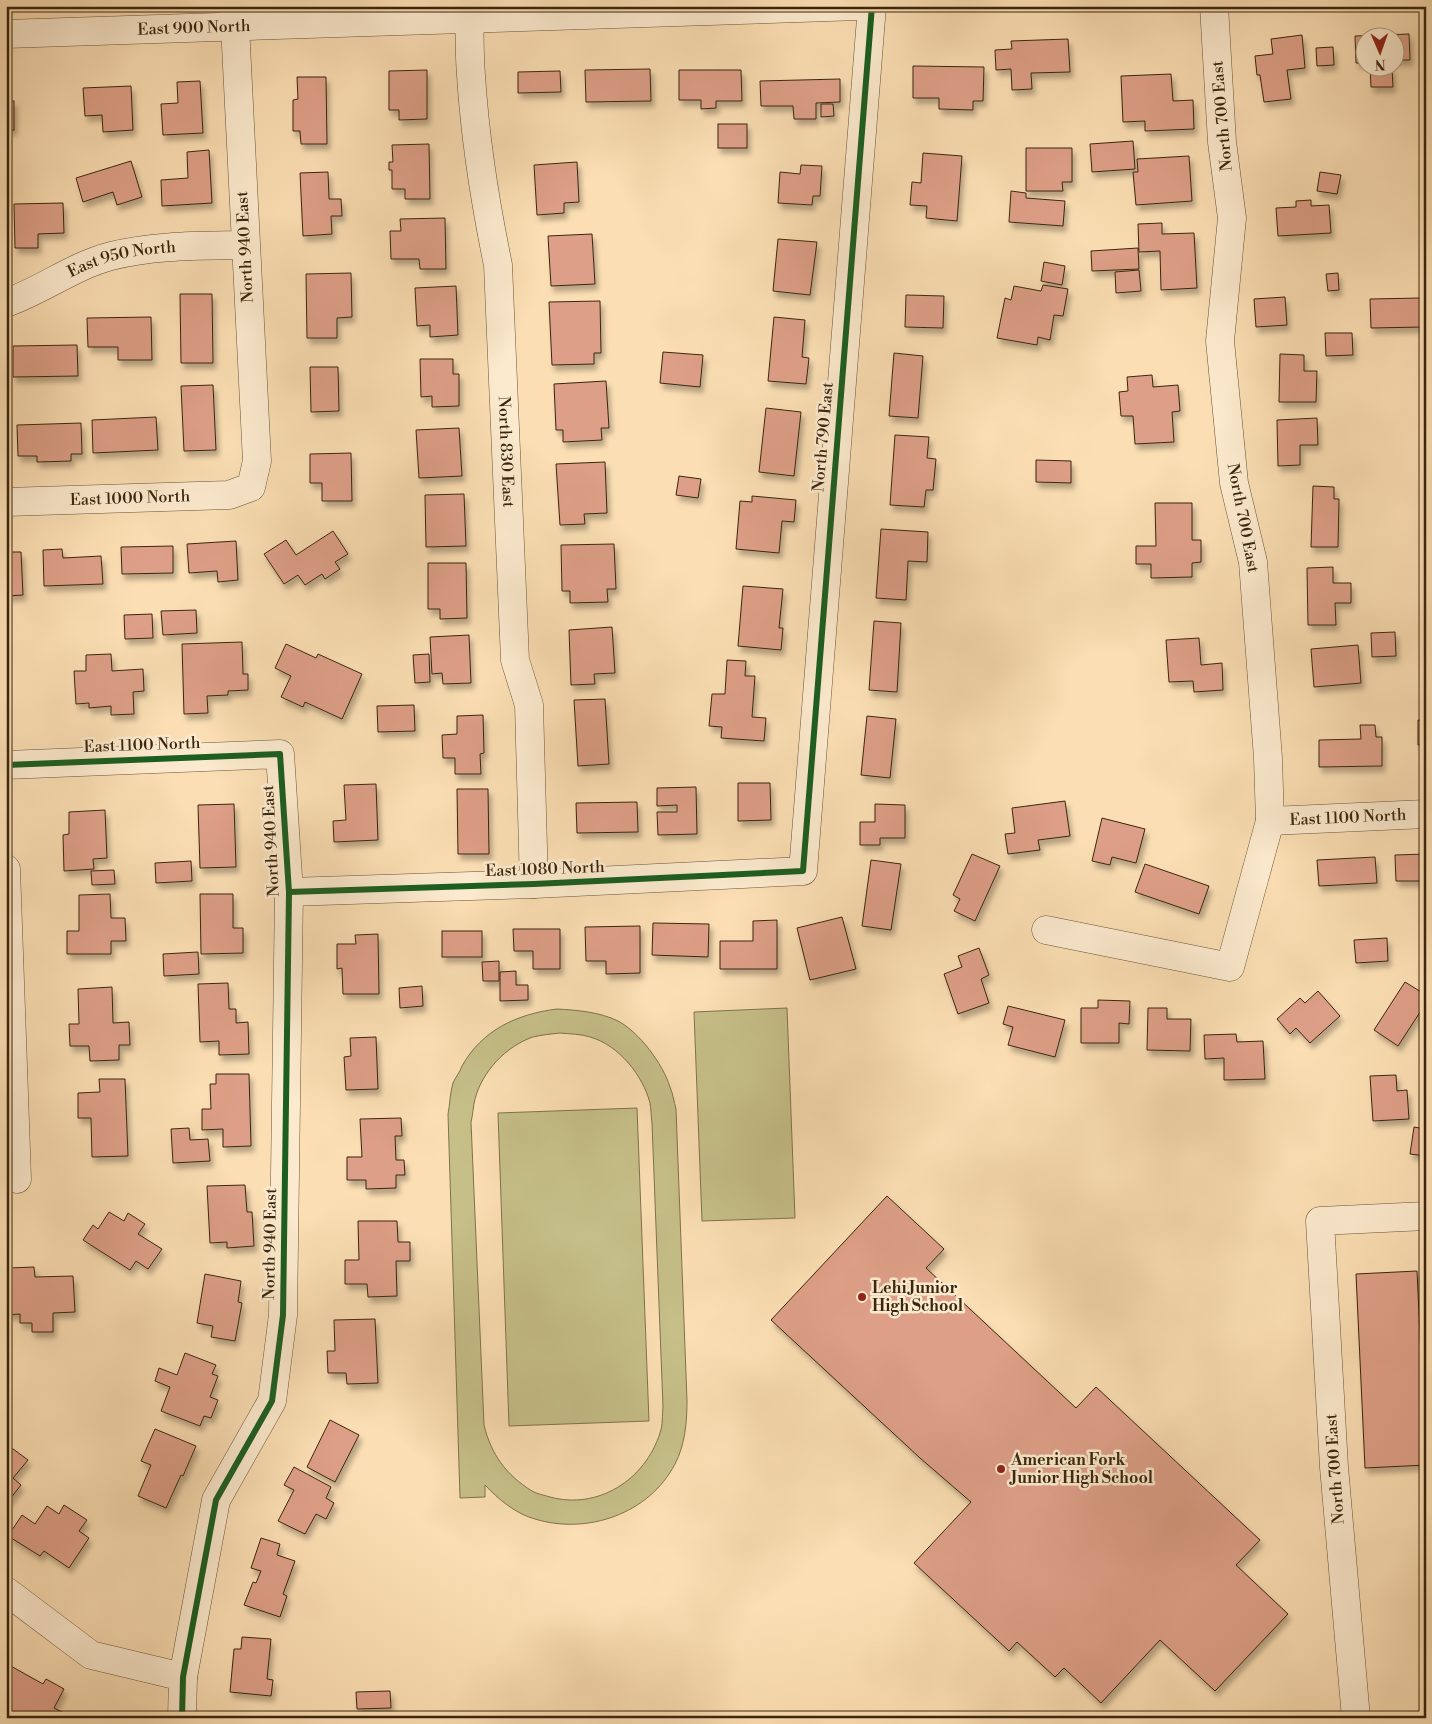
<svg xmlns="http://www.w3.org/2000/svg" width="1432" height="1724" viewBox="0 0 1432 1724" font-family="'Libre Bodoni',serif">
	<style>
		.green { fill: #c6bf88; stroke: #80724c; fill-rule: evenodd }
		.building { fill: #dd9f87; stroke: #3a260f; filter: url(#shadow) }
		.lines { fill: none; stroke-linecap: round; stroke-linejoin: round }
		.minor-casing { stroke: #6a5438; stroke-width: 29 }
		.minor { stroke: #fceace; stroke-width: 28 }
		.cycleway-casing { stroke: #fceace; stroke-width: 9 }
		.cycleway { stroke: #1b5e20; stroke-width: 6 }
		.poi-dot { fill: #8f2418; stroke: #fceace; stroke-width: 2 }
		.labels { text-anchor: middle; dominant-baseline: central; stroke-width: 5; stroke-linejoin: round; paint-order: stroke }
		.street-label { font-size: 16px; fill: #3a260f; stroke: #fceace }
		.poi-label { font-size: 16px; font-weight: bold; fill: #3a260f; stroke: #fceace; text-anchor: start }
	</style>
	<defs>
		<filter id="shadow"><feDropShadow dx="3" dy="5.5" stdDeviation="2.5" flood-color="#0004"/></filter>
	</defs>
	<rect width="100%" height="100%" fill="#fbdeb3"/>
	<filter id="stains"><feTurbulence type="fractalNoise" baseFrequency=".004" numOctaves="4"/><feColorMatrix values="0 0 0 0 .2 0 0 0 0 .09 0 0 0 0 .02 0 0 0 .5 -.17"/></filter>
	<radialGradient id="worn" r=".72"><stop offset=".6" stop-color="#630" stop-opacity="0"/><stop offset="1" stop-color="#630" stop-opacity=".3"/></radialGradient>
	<g class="green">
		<path d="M787,1008L795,1218L702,1221L694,1012Z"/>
		<path d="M557,1009C576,1010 600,1012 618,1021C639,1032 663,1064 670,1087C673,1094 674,1102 676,1109L687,1401C687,1422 685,1445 675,1464C649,1514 587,1535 535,1519C516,1514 498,1499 485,1485V1497L460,1498L448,1114C450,1104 450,1093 453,1083C455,1078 460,1072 462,1066C482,1030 517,1014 557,1009ZM560,1033C570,1034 581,1034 590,1037C619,1045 643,1076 650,1103C651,1109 651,1116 652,1123L663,1407C662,1415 663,1425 660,1433C645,1480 598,1510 550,1497C544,1495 537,1494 532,1491C506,1475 491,1454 484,1425L471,1122C473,1115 473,1106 475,1099C482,1072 506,1046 533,1037C541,1035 551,1034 560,1033Z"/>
		<path d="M637,1108L649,1421L509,1426L498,1113Z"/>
	</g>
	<g class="building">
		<path d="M1409,34L1410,60H1394V38H1364V63H1356L1355,36Z"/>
		<path d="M1302,35L1305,68L1287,70L1291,99L1264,102L1260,75H1257L1255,56L1273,54L1271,39Z"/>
		<path d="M1068,39L1070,72L1031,73L1032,89L1012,90L1011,69L996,70L995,50L1012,49L1011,41Z"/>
		<path d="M1333,47L1334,65L1317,66L1316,48Z"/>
		<path d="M913,66L984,67L983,101H973V110L939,109V98H913Z"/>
		<path d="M1370,68H1392L1393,87H1371Z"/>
		<path d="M650,69L651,101L586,102L585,70Z"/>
		<path d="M427,70V119L399,120V110H389V71Z"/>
		<path d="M679,70H741L742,101H716V108L701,109V100H679Z"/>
		<path d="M560,71L561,92L518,93V72Z"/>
		<path d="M1171,74L1173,101L1193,100L1194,129L1145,131V121L1123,122L1121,76Z"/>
		<path d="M297,77H326L327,144H301L300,131H293V100L298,99Z"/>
		<path d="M840,79V102L816,103V119H794L793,106H761L760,81Z"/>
		<path d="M200,81L203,133L163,135L161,104L178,103L177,82Z"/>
		<path d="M131,86L133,130L103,132L102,115L85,116L83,88Z"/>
		<rect x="6" y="101" width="8" height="29"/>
		<path d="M821,104H833L834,116L821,117Z"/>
		<rect x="718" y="124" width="29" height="24"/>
		<path d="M1133,141L1135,169L1092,172L1090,144Z"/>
		<path d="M429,144L430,199H405V189H392V170H389V162H393L392,145Z"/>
		<path d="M1026,148H1072V182H1062L1063,191H1026Z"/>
		<path d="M209,150L212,203L162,206L161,180L188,178L187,152Z"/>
		<path d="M923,153L962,156L957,221L926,218L927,206L910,205L912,182L921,183Z"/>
		<path d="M1189,156L1192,201L1136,205L1133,172H1138L1137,159Z"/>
		<path d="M131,161L142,197L117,205L113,192L83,202L76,178Z"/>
		<path d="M577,162L579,202L564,203V213L537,215L534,165Z"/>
		<path d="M801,165L822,166L820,196H813L812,205L778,203L780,172L800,174Z"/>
		<path d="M328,172L329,199H341L342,216H331L332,234L303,236L300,173Z"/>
		<path d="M1320,172L1341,175L1337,194L1317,191Z"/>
		<path d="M1011,191L1026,193V198L1065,201L1063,226L1009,222Z"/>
		<path d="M1311,200V206L1329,205L1331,233L1278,236L1276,208L1296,207V201Z"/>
		<path d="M63,203L64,233L38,234V248H15L14,204Z"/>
		<path d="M445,218L446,269H420L419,259H391L390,231H401L400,219Z"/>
		<path d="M1162,223V234L1194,233L1197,288L1161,290L1160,251L1139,252L1138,224Z"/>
		<path d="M592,234L595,284L551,286L548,236Z"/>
		<path d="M778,239L817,242L810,295L773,291Z"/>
		<path d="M1138,248L1139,269L1092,271L1091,251Z"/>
		<path d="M1044,262L1065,266L1062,285L1041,281Z"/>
		<path d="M1139,270L1141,291L1116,293L1115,272Z"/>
		<path d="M351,273L352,317L337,318V338H307L306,274Z"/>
		<path d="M1338,273L1339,290L1328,291L1326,274Z"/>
		<path d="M1043,285L1068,289L1063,316L1054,315L1050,340L1038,337L1037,345L997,338L1005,298L1011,300L1014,286L1041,291Z"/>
		<path d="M456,286L458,335L430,337V325L417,326L415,288Z"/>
		<path d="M180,294H212L213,363H181Z"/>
		<path d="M906,295L944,296L943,328L905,327Z"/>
		<path d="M1285,297L1287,325L1256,327L1254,299Z"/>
		<path d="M1421,298L1422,327L1371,328L1370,299Z"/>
		<path d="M600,301L601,353H594V364L552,365L549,302Z"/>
		<path d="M151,317L152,360H118V347H88L87,318Z"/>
		<path d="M774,317L805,320L802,357L809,358L806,384L768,381Z"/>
		<path d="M1325,333H1352L1353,355L1326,356Z"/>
		<path d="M77,345L78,376L13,377V346Z"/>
		<path d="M663,352L703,355L700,387L660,383Z"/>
		<path d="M894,353L923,356L918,418L889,416Z"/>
		<path d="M1280,354L1304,355V371H1317L1316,402H1279Z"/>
		<path d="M420,359H453V374H459V406L432,407V396L421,397Z"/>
		<path d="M310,367H338L339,411L311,412Z"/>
		<path d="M1152,375L1153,387L1178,385L1180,411L1172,412L1174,442L1135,444L1133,416H1121L1119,392L1128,391L1127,377Z"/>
		<path d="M606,381L609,428H601L602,440L563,442V430H556L554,384Z"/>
		<path d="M213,385L216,450L184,451L181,386Z"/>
		<path d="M766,408L801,412L794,476L759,472Z"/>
		<path d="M156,417L158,450L93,453L92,420Z"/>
		<path d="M1317,418L1318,445H1300V465L1278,466L1277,420Z"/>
		<path d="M81,423L82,454H71V461L37,462V456H18L17,425Z"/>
		<path d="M459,428L462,476L419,478L416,430Z"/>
		<path d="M895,435L929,437L927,458L936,459L933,490H926L924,507L890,505Z"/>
		<path d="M351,453L352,501H322V483H310V454Z"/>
		<path d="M1036,460L1071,461V483L1036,482Z"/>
		<path d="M605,462L607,513L584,514L585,524L560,525L556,464Z"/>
		<path d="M679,476L701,479L698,498L676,495Z"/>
		<path d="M1313,486L1334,487V499H1339L1338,547H1311Z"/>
		<path d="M464,494L466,546L426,547L425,495Z"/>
		<path d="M752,496L796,500L794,522L782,521L779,553L736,549L740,501L752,502Z"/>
		<path d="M1155,503H1192V540H1201V562L1192,563V577L1151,578V564H1136V546H1156Z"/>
		<path d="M881,529L928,532L927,562L908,561L906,600L876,598Z"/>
		<path d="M333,531L348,554L335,562L340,569L325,579L322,574L305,585L298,575L284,584L264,554L286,540L296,555Z"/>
		<path d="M236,541L238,580L218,582L217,571L189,573L187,544Z"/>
		<path d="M614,544L616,589H607L608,602L570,603V591H562L561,545Z"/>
		<path d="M173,546V573L122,574L121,547Z"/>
		<path d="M62,549L63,558L101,556L103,584L44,586L43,550Z"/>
		<path d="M6,552H21L23,595L6,596Z"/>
		<path d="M428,563H466L467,618L440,619V609H428Z"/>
		<path d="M1333,567V583H1351V603H1335L1336,625H1308L1307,568Z"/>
		<path d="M743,586L783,589L779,628H783L781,650L738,646Z"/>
		<path d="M196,610L197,633L163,635L161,611Z"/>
		<path d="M152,614L153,638L125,639L124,615Z"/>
		<path d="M874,621L901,623L897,692L869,690Z"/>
		<path d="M612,627L615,673L594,674L595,684L571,685L569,630Z"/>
		<path d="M1395,632L1396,656L1372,657L1371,633Z"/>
		<path d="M469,635L471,683L443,684L442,673L432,674L430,637Z"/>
		<path d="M1199,638L1201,665L1222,663L1223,690L1194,692L1193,681L1169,682L1166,640Z"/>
		<path d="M242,642L243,674H248V690L228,691V695L207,696L208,713L184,714L182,644Z"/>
		<path d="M286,644L316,658L318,654L362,674L342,719L305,702L303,707L281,697L291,676L275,668Z"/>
		<path d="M1358,645L1361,683L1314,687L1311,649Z"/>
		<path d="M111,654L112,671L143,669L144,691L133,692L134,714L111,715V706L89,708V703L76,704L74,671H86V655Z"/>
		<path d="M429,654L430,682L415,683L413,655Z"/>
		<path d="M727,660L746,661L745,676H755L752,717L766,718L764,741L721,738L722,727L709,726L712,694H725Z"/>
		<path d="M605,699L609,764L578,766L574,700Z"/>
		<path d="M414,705L415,731L378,732L377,706Z"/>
		<path d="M483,715L484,753L480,754L481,774H455V758H443L442,735L457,734V716Z"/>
		<path d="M867,716L896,719L890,778L861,775Z"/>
		<path d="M1418,720L1426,721V745H1418Z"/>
		<path d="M1360,725H1375L1376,737H1382V766L1319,767V740L1361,739Z"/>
		<path d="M738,783H770L771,820L738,821Z"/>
		<path d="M376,784L378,840L334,842L333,821L346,820L344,785Z"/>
		<path d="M696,787L697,834L658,835L657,812H677V805L657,806V788Z"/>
		<path d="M457,789H488L489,854H458Z"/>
		<path d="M1065,801L1070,836L1038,840L1040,850L1008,854L1005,834L1015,833L1012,808Z"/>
		<path d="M637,802L638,832L577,833L576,803Z"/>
		<path d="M234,804L236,867L200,868L198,805Z"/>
		<path d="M875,804L905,805V838H880V845H860V822H875Z"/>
		<path d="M105,810L107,858L93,859L94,869L64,871L63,835L69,834V812Z"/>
		<path d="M1102,818L1145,829L1136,863L1112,857L1110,865L1092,861Z"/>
		<path d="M972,854L1000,866L975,921L954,911L960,899L953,895Z"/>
		<path d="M1426,854V881H1396L1395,855Z"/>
		<path d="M1375,857L1377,883L1319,886L1317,860Z"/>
		<path d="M871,860L901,864L891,930L862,926Z"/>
		<path d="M191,861L192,881L156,883L155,863Z"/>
		<path d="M1145,864L1209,886L1199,914L1135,892Z"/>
		<path d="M114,870L115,884L92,885L91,871Z"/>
		<path d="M110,894L111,918H125L126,941H111V954H67V931H79V895Z"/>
		<path d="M200,894H233V928H243V953L201,954Z"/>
		<path d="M842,917L856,969L810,980L797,928Z"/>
		<path d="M777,920V969H720V941H753V921Z"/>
		<path d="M653,923L709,924L708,957L652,955Z"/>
		<path d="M640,926V973L606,974V961H586L585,927Z"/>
		<path d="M513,929H560V969H533V951H514Z"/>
		<rect x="442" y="931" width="40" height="26"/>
		<path d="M378,934L379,994H343L342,968L337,969V944H356L355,935Z"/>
		<path d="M1387,938L1388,961L1356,963L1354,940Z"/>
		<path d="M979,948L989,975L981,979L989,1003L958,1014L944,974L962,967L958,956Z"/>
		<path d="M198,952L199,974L164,976L163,954Z"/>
		<path d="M499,961V981H483L482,962Z"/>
		<path d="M516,971V985H528V1000L500,1001V972Z"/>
		<path d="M1405,982L1426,995V1003L1398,1046L1374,1030Z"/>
		<path d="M228,983L229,1009H236V1023L248,1022L249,1054L219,1055V1041L200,1042L198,984Z"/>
		<path d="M422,986L423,1006L400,1008L399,988Z"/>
		<path d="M112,987L113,1023L129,1022L130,1045H119V1060L90,1061L89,1046H70L69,1024H79L78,989Z"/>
		<path d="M1318,991L1340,1016L1310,1043L1296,1028L1290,1034L1277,1019L1300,998L1305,1003Z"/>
		<path d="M1098,1000L1130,1001L1129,1024L1119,1023V1043H1081V1008H1098Z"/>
		<path d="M1008,1006L1065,1020L1055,1057L1008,1045L1013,1027L1003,1024Z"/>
		<path d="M1148,1008H1167V1019H1191L1190,1051L1147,1050Z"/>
		<path d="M1236,1034L1237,1042L1263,1041L1265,1079L1224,1080V1058L1205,1059L1204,1035Z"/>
		<path d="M376,1037L378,1089L346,1090L344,1057L351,1056L350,1038Z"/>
		<path d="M216,1074H249L251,1146L223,1147V1129L202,1130V1109H211L210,1084H216Z"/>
		<path d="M1396,1075L1397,1091L1407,1090L1409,1119L1373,1121L1370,1076Z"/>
		<path d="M99,1079H125L128,1156L92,1157L91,1118H78V1093L100,1092Z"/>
		<path d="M401,1118L402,1136H395L396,1160H404L405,1175H396V1188L366,1189V1180H347V1157H362L360,1119Z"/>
		<path d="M1414,1127L1426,1129V1156L1410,1154Z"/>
		<path d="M189,1128L190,1140L208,1139L210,1161L173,1163L171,1129Z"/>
		<path d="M245,1185L247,1212H252L254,1246L227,1248V1242L210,1243L207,1186Z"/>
		<path d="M887,1196L944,1249L926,1268L1076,1408L1096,1387L1260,1540L1236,1565L1288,1614L1215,1691L1160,1640L1101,1703L1064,1668L1055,1677L1017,1642L1009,1651L914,1563L971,1502L920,1458L771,1320Z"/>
		<path d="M109,1212L124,1221L128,1213L145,1224L138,1234L162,1249L148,1269L136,1261L130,1270L83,1240L93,1225L98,1229Z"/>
		<path d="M358,1221H397L398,1242H410V1261H396L397,1296L368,1297L367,1284H345V1260H359Z"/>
		<path d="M34,1267L35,1277L73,1276L75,1312L53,1313V1332H32V1323H20V1314L6,1315V1289H10L9,1268Z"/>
		<path d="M1417,1271L1426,1465L1365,1468L1356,1274Z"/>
		<path d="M205,1274L241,1281L238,1302L242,1303L235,1341L211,1337L213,1326L197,1323Z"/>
		<path d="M375,1319L378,1383L347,1384L346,1373H328L327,1351H335L334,1320Z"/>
		<path d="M185,1353L216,1365L212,1374L218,1376L210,1397L218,1400L211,1418L204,1416L200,1426L161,1411L170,1387L155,1381L159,1368L177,1375Z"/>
		<path d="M330,1420L359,1435L335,1482L307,1467Z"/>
		<path d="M155,1429L196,1446L183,1476L181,1475L166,1508L138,1496L151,1465L141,1461Z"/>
		<path d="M9,1446L28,1460L13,1478L21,1485L6,1504V1449Z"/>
		<path d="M294,1467L331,1487L326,1498L334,1503L326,1519L316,1514L305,1534L278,1521L294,1490L284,1485Z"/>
		<path d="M64,1505L87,1520L79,1531L89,1538L69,1568L44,1551L40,1556L8,1536L22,1515L35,1524L47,1506L59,1514Z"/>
		<path d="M261,1538L280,1544L277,1555L295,1561L283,1594L287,1596L280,1617L244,1605L253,1582L256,1583L261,1571L251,1568Z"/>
		<path d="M242,1637L271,1639L267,1679L273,1680L271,1696L230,1692L234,1649H241Z"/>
		<path d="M9,1665L43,1684L46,1679L64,1689L54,1708L64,1713L61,1718H6V1670Z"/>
		<path d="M390,1691L391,1708L357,1709L356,1692Z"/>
	</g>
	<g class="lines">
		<defs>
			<g id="minor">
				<path id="s1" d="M469,6C470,29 469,52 471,75C475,139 485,202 498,265L515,660L529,705L534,884"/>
				<path id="s2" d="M6,34L859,6"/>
				<path id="s3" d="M6,303C43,290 73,266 111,256C155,245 200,246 245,245"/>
				<path id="s4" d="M6,502L229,495L251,487L257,461L234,6"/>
				<path d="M6,765L280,754L289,892L283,1315L272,1401L216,1500L183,1677L182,1718"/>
				<path id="s5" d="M1270,821L1426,814"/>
				<path d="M6,869L17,1179"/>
				<path d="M289,892L534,884L803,871L872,6"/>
				<path d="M1046,930L1230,967L1270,821L1268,758L1253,562L1234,483L1220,341L1232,218L1222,142L1214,6"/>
				<path d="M6,1591L91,1655L183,1677"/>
				<path d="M1356,1718L1334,1467L1320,1221L1426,1216"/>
			</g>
		</defs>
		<use href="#minor" class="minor-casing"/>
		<use href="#minor" class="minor"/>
		<defs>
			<g id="cycleway">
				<path d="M6,765L280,754L289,892L283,1315L272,1401L216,1500L183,1677L182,1718"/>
				<path d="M289,892L534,884L803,871L872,6"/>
			</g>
		</defs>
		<use href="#cycleway" class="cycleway-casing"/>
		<use href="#cycleway" class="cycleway"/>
	</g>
	<g class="poi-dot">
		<circle cx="862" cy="1297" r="5"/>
		<circle cx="1001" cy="1469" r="5"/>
	</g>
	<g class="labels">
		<g class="street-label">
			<text stroke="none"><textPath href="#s2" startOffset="188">East 900 North</textPath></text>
			<text transform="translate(1222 116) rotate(-95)">North 700 East</text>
			<text transform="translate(245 247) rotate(-93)">North 940 East</text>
			<text stroke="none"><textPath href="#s3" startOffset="125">East 950 North</textPath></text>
			<text transform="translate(823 437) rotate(-85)">North 790 East</text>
			<text stroke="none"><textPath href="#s1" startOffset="448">North 830 East</textPath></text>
			<text stroke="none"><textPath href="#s4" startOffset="124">East 1000 North</textPath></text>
			<text transform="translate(1243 518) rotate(79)">North 700 East</text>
			<text transform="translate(142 745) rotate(-2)">East 1100 North</text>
			<text stroke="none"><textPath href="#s5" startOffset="78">East 1100 North</textPath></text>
			<text transform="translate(271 841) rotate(-93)">North 940 East</text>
			<text transform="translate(545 869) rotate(-2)">East 1080 North</text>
			<text transform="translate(270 1244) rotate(-89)">North 940 East</text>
			<text transform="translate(1335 1469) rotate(-94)">North 700 East</text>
		</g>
		<g class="poi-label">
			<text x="872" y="1288">Lehi Junior<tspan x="872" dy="18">High School</tspan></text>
			<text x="1011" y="1460">American Fork<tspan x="1011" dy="18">Junior High School</tspan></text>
		</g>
	</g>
	<rect width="1432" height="1724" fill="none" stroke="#fbdeb3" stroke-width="25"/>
	<rect x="8" y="8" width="1417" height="1709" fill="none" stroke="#3a260f" stroke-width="2.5"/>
	<rect x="12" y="12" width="1407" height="1699" fill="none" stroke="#3a260f"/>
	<g transform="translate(1380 52) rotate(178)"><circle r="24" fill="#fceace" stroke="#ae9c82"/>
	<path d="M0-4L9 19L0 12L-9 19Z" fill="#8f2418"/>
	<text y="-8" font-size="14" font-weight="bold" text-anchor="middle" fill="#3a260f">N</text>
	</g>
	<rect width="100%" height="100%" filter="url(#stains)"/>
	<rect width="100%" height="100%" fill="url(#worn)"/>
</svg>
